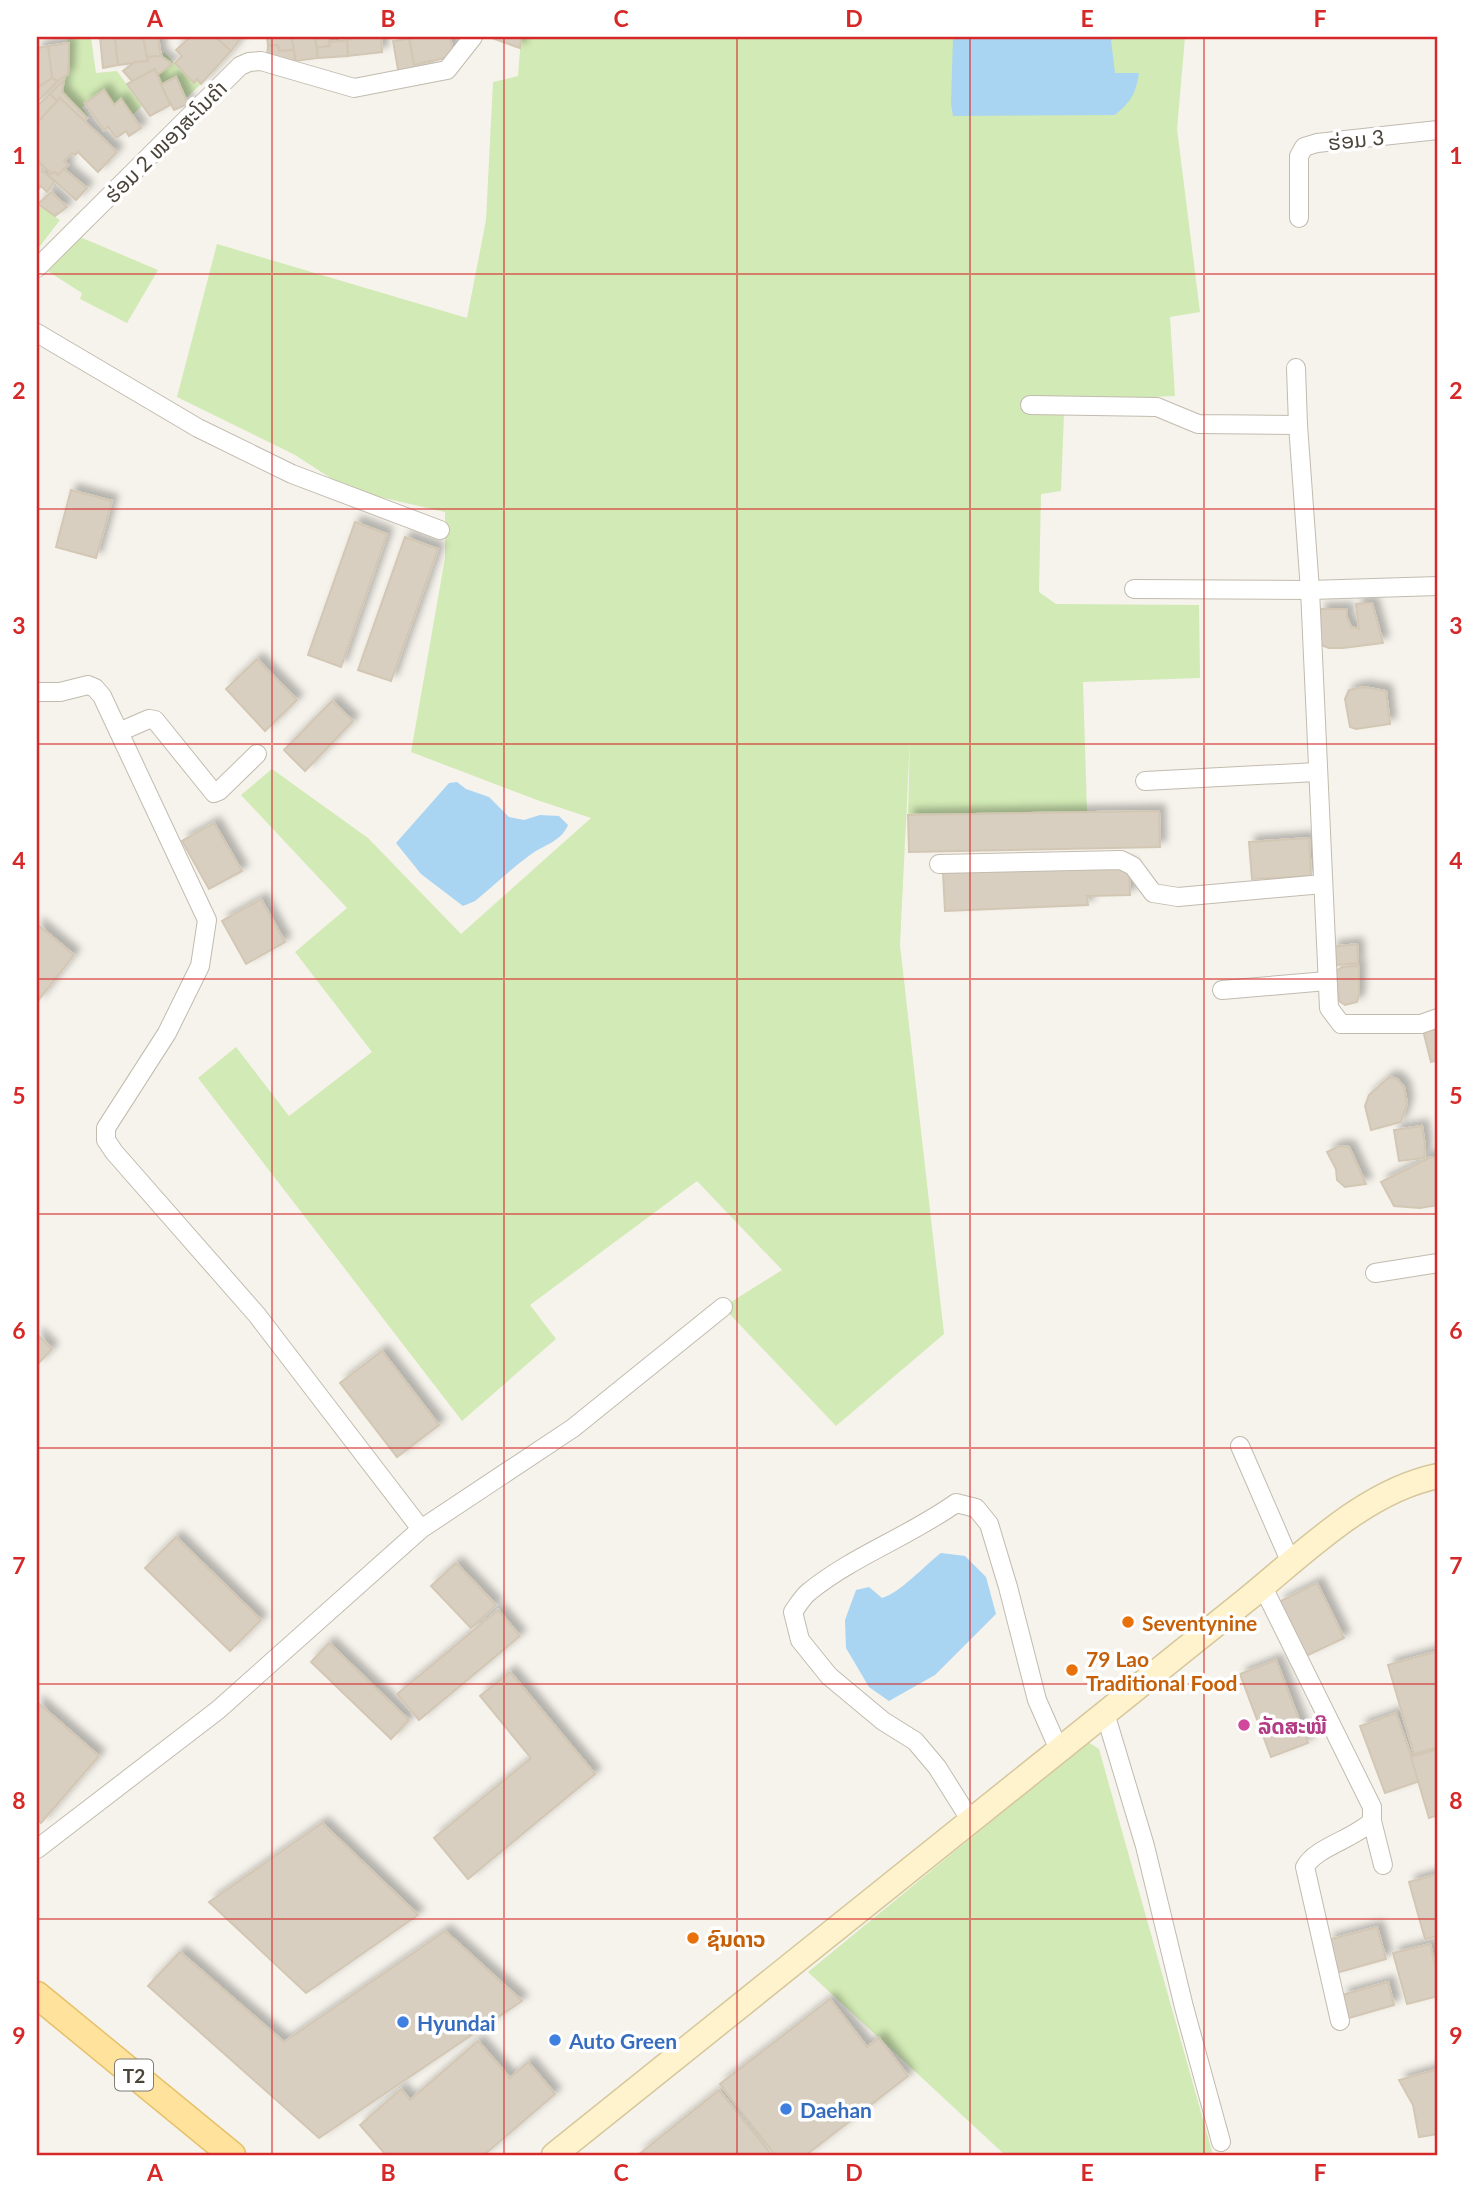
<svg xmlns="http://www.w3.org/2000/svg" width="1475" height="2192" viewBox="0 0 1475 2192" font-family="Lato,'Noto Sans Lao',sans-serif">
	<style>
		.green { fill: #d2eab5 }
		.water { fill: #a9d4f2 }
		.building { fill: #d8cfc1; stroke: #d3c7b4; stroke-width: 2; filter: url(#shadow) }
		.lines { fill: none; stroke-linecap: round; stroke-linejoin: round }
		.street-casing { stroke: #c2bbae; stroke-width: 20 }
		.secondary-casing { stroke: #d6c79b; stroke-width: 27 }
		.primary-casing { stroke: #e6c16a; stroke-width: 29 }
		.street { stroke: #fff; stroke-width: 18 }
		.secondary { stroke: #fff3cd; stroke-width: 24 }
		.primary { stroke: #ffe39c; stroke-width: 26 }
		.grid { fill: none; stroke: #d62828; stroke-width: 2; stroke-opacity: 0.55 }
		.food-dot { fill: #e8710a; stroke: #fff; stroke-width: 2.5 }
		.hotel-dot { fill: #d1479c; stroke: #fff; stroke-width: 2.5 }
		.shop-dot { fill: #3f7fe0; stroke: #fff; stroke-width: 2.5 }
		.labels { text-anchor: middle; dominant-baseline: central; stroke-width: 7; stroke-linejoin: round; paint-order: stroke }
		.shield { fill: #fff; stroke: #817c74; stroke-width: 2 }
		.shield-label { font-size: 19px; font-weight: bold; fill: #4b4439 }
		.street-label { font-size: 21px; fill: #4b4439; stroke: #fff }
		.food-label { font-size: 21px; font-weight: bold; fill: #c56008; stroke: #fff; text-anchor: start }
		.hotel-label { font-size: 21px; font-weight: bold; fill: #b23c85; stroke: #fff; text-anchor: start }
		.shop-label { font-size: 21px; font-weight: bold; fill: #366cbe; stroke: #fff; text-anchor: start }
		.neatline { fill: none; stroke: #d62828; stroke-width: 2.5 }
		.grid-label { font-size: 23px; text-anchor: middle; font-weight: bold; fill: #d62828 }
	</style>
	<defs>
		<filter id="shadow"><feDropShadow dx="6" dy="-6" stdDeviation="3.5" flood-color="#0004"/></filter>
	</defs>
	<rect width="100%" height="100%" fill="#f6f3ec"/>
	<g class="green">
		<path d="M91,37L96,73L117,71L142,106L132,115L121,100L114,105L103,90L82,107L88,116L87,118L62,92L65,76L68,73V38Z"/>
		<path d="M521,37H1185L1177,129L1200,312L1170,317L1175,396L1069,401L1064,414L1061,491L1041,494L1039,592L1056,604L1199,605L1200,678L1083,682L1087,812L908,815L910,739L900,945L944,1334L836,1426L723,1307L782,1270L697,1181L530,1305L556,1339L462,1421L198,1078L236,1047L289,1116L372,1052L295,952L347,908L241,795L272,769L368,838L461,934L591,818L537,800L411,752L445,558V512L349,490L295,455L177,397L217,244L467,318L486,220L493,82L518,76Z"/>
		<path d="M164,52L193,83L197,79L201,84L186,98L176,78L161,85L157,75Z"/>
		<path d="M37,204L60,220L37,250Z"/>
		<path d="M80,237L158,270L127,323L80,299L82,293L46,270Z"/>
		<path d="M1088,1742L1099,1749L1213,2155H1005L808,1972Z"/>
	</g>
	<g class="water">
		<path d="M953,37H1114L1111,40L1115,73H1139C1136,93 1131,102 1115,115L953,116L951,104Z"/>
		<path d="M457,782L466,789L489,797L509,817L524,820L540,815L559,816L568,825C561,842 543,845 530,855C511,869 493,886 475,901L463,906L421,874L396,843L449,783Z"/>
		<path d="M941,1553L965,1556L986,1577L996,1614L935,1675L889,1701L869,1687L846,1648L845,1620L856,1590L869,1587L882,1598C900,1593 924,1566 941,1553Z"/>
	</g>
	<g class="building">
		<path d="M100,37H115L118,65L103,68Z"/>
		<path d="M115,37H143L148,61L118,65Z"/>
		<path d="M143,37H158L161,56L147,57Z"/>
		<path d="M190,37H216L231,51L201,84L197,79L194,83L175,63L182,56L176,50Z"/>
		<path d="M216,37H238L240,39L231,51Z"/>
		<path d="M267,37H292L294,50L279,51L278,45L268,46Z"/>
		<path d="M292,37H315L318,58L295,61Z"/>
		<path d="M315,37H328L330,46L317,48Z"/>
		<path d="M352,37H381L382,52L348,56L347,40L352,39Z"/>
		<path d="M409,37H450L454,56L414,65Z"/>
		<path d="M492,37H521L520,48L492,38Z"/>
		<path d="M409,39L414,65L430,61L429,69L399,75L393,41Z"/>
		<path d="M347,40L348,56L318,58L317,48L330,46L329,42Z"/>
		<path d="M69,43L68,74L58,81L52,78L48,46Z"/>
		<path d="M278,45L279,51L294,50L295,61L267,56L268,46Z"/>
		<path d="M48,46L52,78L37,88V48Z"/>
		<path d="M161,56L172,64L157,75L155,69L132,81L123,71L135,62L148,61L147,57Z"/>
		<path d="M155,69L170,105L150,116L127,84Z"/>
		<path d="M176,77L188,104L174,110L161,85Z"/>
		<path d="M52,78L58,81L37,102V88Z"/>
		<path d="M64,80L62,92L87,118L84,121L60,98L58,102L50,94Z"/>
		<path d="M104,90L114,105L121,99L141,128L129,136L126,131L116,138L108,127L104,130L85,103Z"/>
		<path d="M50,94L58,102L37,123V106Z"/>
		<path d="M60,98L117,152L98,172L78,152L75,155L72,153L64,161L68,165L58,175L55,172L52,174L37,160V123Z"/>
		<path d="M37,161L44,167L42,171L55,181L47,192L41,186L37,191Z"/>
		<path d="M64,169L87,188L76,200L48,175L55,172L58,175Z"/>
		<path d="M51,192L67,207L55,216L38,204Z"/>
		<path d="M71,490L112,501L96,558L56,547Z"/>
		<path d="M355,522L387,534L341,667L308,655Z"/>
		<path d="M405,537L438,549L391,681L358,670Z"/>
		<path d="M1365,603H1372L1383,643L1343,648H1329L1321,645L1320,609H1347V617L1351,627L1359,629L1356,604Z"/>
		<path d="M257,659L297,700L265,731L226,689Z"/>
		<path d="M1364,687L1386,691L1390,724L1356,729L1350,727L1345,699L1349,690Z"/>
		<path d="M332,701L353,721L305,771L284,750Z"/>
		<path d="M1159,811L1160,847L909,852L908,815Z"/>
		<path d="M214,823L242,871L209,889L182,841Z"/>
		<path d="M1309,838L1311,876L1252,879L1249,842Z"/>
		<path d="M1129,865L1130,895L1087,896L1088,905L945,911L943,872Z"/>
		<path d="M261,899L285,942L246,964L222,921Z"/>
		<path d="M37,924L74,955L37,1002Z"/>
		<path d="M1357,944L1358,963L1337,965L1333,959L1332,947Z"/>
		<path d="M1359,966V995L1357,1002L1345,1005L1339,1001L1336,971L1342,967Z"/>
		<path d="M1438,1021V1060L1431,1062L1424,1034L1433,1023Z"/>
		<path d="M1389,1077L1397,1079L1404,1087L1407,1103L1401,1122L1371,1130L1365,1106L1369,1095Z"/>
		<path d="M1422,1126L1425,1146L1424,1158L1399,1161L1394,1130Z"/>
		<path d="M1339,1146L1349,1147L1366,1184L1345,1187L1337,1180L1336,1169L1327,1152Z"/>
		<path d="M1431,1157H1438V1205L1420,1208L1394,1206L1381,1182Z"/>
		<path d="M37,1334L52,1349L37,1365Z"/>
		<path d="M382,1351L439,1425L397,1457L340,1383Z"/>
		<path d="M176,1537L261,1620L230,1651L145,1568Z"/>
		<path d="M456,1563L496,1605L471,1628L431,1586Z"/>
		<path d="M1317,1583L1344,1638L1306,1656L1279,1602Z"/>
		<path d="M498,1610L520,1636L419,1720L397,1694Z"/>
		<path d="M329,1643L409,1720L391,1739L311,1662Z"/>
		<path d="M1438,1651V1747L1414,1754L1388,1665Z"/>
		<path d="M1276,1660L1308,1743L1271,1757L1240,1674Z"/>
		<path d="M510,1672L595,1774L468,1879L434,1838L531,1758L480,1696Z"/>
		<path d="M37,1702L99,1756L41,1823L37,1819Z"/>
		<path d="M1396,1713L1420,1781L1385,1793L1360,1726Z"/>
		<path d="M1438,1749V1815L1429,1818L1411,1757Z"/>
		<path d="M322,1823L418,1915L306,1993L209,1902Z"/>
		<path d="M1438,1874V1936L1425,1939L1409,1882Z"/>
		<path d="M1377,1927L1386,1959L1336,1973L1328,1940Z"/>
		<path d="M445,1931L522,2001L319,2138L148,1986L180,1952L284,2042Z"/>
		<path d="M1430,1944L1438,1978V1996L1407,2004L1393,1953Z"/>
		<path d="M1388,1982L1394,2005L1349,2018L1342,1995Z"/>
		<path d="M830,1999L867,2047L879,2038L908,2076L806,2155H775L720,2084Z"/>
		<path d="M478,2041L510,2078L528,2062L555,2094L484,2155H386L360,2125L401,2089L410,2100Z"/>
		<path d="M1438,2069V2134L1419,2137L1413,2105L1399,2080Z"/>
		<path d="M719,2090L772,2155H638Z"/>
	</g>
	<g class="lines">
		<defs>
			<g id="street">
				<path d="M1299,218V156L1304,147L1317,143L1438,130"/>
				<path d="M37,268L240,66L249,62L261,61L354,88L447,70L473,37"/>
				<path d="M37,333L198,428L292,474L440,530"/>
				<path d="M1296,368L1298,425L1310,590L1329,1008L1341,1024H1421L1438,1018"/>
				<path d="M1030,405L1157,407L1198,424L1298,425"/>
				<path d="M1134,589L1310,590L1438,586"/>
				<path d="M37,692H60L88,685L95,688L102,696L207,920L200,966L167,1033L106,1128V1140L114,1152L257,1315L421,1529"/>
				<path d="M119,732L149,719L155,720L214,793L219,791L257,754"/>
				<path d="M1145,781L1317,772"/>
				<path d="M939,864L1121,860L1133,866L1153,893L1178,897L1323,884"/>
				<path d="M1222,990L1327,981"/>
				<path d="M1375,1273L1438,1263"/>
				<path d="M1240,1446L1290,1561"/>
				<path d="M1263,1587L1372,1807V1821C1354,1839 1316,1847 1305,1867L1340,2021"/>
				<path d="M1105,1713L1145,1846L1184,2007L1221,2142"/>
				<path d="M971,1821L937,1767L915,1741L883,1721L829,1676L800,1640L793,1612C798,1605 803,1596 810,1591C855,1555 910,1536 956,1503L976,1508L989,1524L1008,1587L1037,1700L1059,1750"/>
				<path d="M1372,1821L1383,1865"/>
				<path d="M37,1849L218,1710L421,1529L573,1428L723,1307"/>
			</g>
			<path id="secondary" d="M554,2155L1245,1601C1302,1555 1364,1491 1438,1476"/>
			<path id="primary" d="M37,1995L232,2155"/>
		</defs>
		<use href="#street" class="street-casing"/>
		<use href="#secondary" class="secondary-casing"/>
		<use href="#primary" class="primary-casing"/>
		<use href="#street" class="street"/>
		<use href="#secondary" class="secondary"/>
		<use href="#primary" class="primary"/>
	</g>
	<path class="grid" d="M272,37V2155M504,37V2155M737,37V2155M970,37V2155M1204,37V2155M37,274H1438M37,509H1438M37,744H1438M37,979H1438M37,1214H1438M37,1448H1438M37,1684H1438M37,1919H1438"/>
	<g class="food-dot">
		<circle cx="1128" cy="1622" r="7"/>
		<circle cx="1072" cy="1670" r="7"/>
		<circle cx="693" cy="1938" r="7"/>
	</g>
	<circle class="hotel-dot" cx="1244" cy="1725" r="7"/>
	<g class="shop-dot">
		<circle cx="403" cy="2022" r="7"/>
		<circle cx="555" cy="2040" r="7"/>
		<circle cx="786" cy="2109" r="7"/>
	</g>
	<g class="labels">
		<rect class="shield" x="115" y="2059.5" width="38" height="31" rx="5"/>
		<g class="shield-label">
			<text x="134" y="2075">T2</text>
		</g>
		<g class="street-label">
			<text transform="translate(1356 139) rotate(-6)">ຮ່ອມ 3</text>
			<text transform="translate(165 141) rotate(-45)">ຮ່ອມ 2 ໜອງສະໂນຄໍາ</text>
		</g>
		<g class="food-label">
			<text x="1142" y="1622">Seventynine</text>
			<text x="1086" y="1658">79 Lao<tspan x="1086" dy="24">Traditional Food</tspan></text>
			<text x="707" y="1938">ຊົນດາວ</text>
		</g>
		<g class="hotel-label">
			<text x="1258" y="1725">ລັດສະໝີ</text>
		</g>
		<g class="shop-label">
			<text x="417" y="2022">Hyundai</text>
			<text x="569" y="2040">Auto Green</text>
			<text x="800" y="2109">Daehan</text>
		</g>
	</g>
	<rect width="1475" height="2192" fill="none" stroke="#ffffff" stroke-width="77"/>
	<rect x="38" y="38" width="1398" height="2116" class="neatline"/>
	<g class="grid-label">
		<text x="155" y="27">A</text>
		<text x="388" y="27">B</text>
		<text x="621" y="27">C</text>
		<text x="854" y="27">D</text>
		<text x="1087" y="27">E</text>
		<text x="1320" y="27">F</text>
		<text x="19" y="164">1</text>
		<text x="1456" y="164">1</text>
		<text x="19" y="399">2</text>
		<text x="1456" y="399">2</text>
		<text x="19" y="634">3</text>
		<text x="1456" y="634">3</text>
		<text x="19" y="869">4</text>
		<text x="1456" y="869">4</text>
		<text x="19" y="1104">5</text>
		<text x="1456" y="1104">5</text>
		<text x="19" y="1339">6</text>
		<text x="1456" y="1339">6</text>
		<text x="19" y="1574">7</text>
		<text x="1456" y="1574">7</text>
		<text x="19" y="1809">8</text>
		<text x="1456" y="1809">8</text>
		<text x="19" y="2044">9</text>
		<text x="1456" y="2044">9</text>
		<text x="155" y="2181">A</text>
		<text x="388" y="2181">B</text>
		<text x="621" y="2181">C</text>
		<text x="854" y="2181">D</text>
		<text x="1087" y="2181">E</text>
		<text x="1320" y="2181">F</text>
	</g>
</svg>
